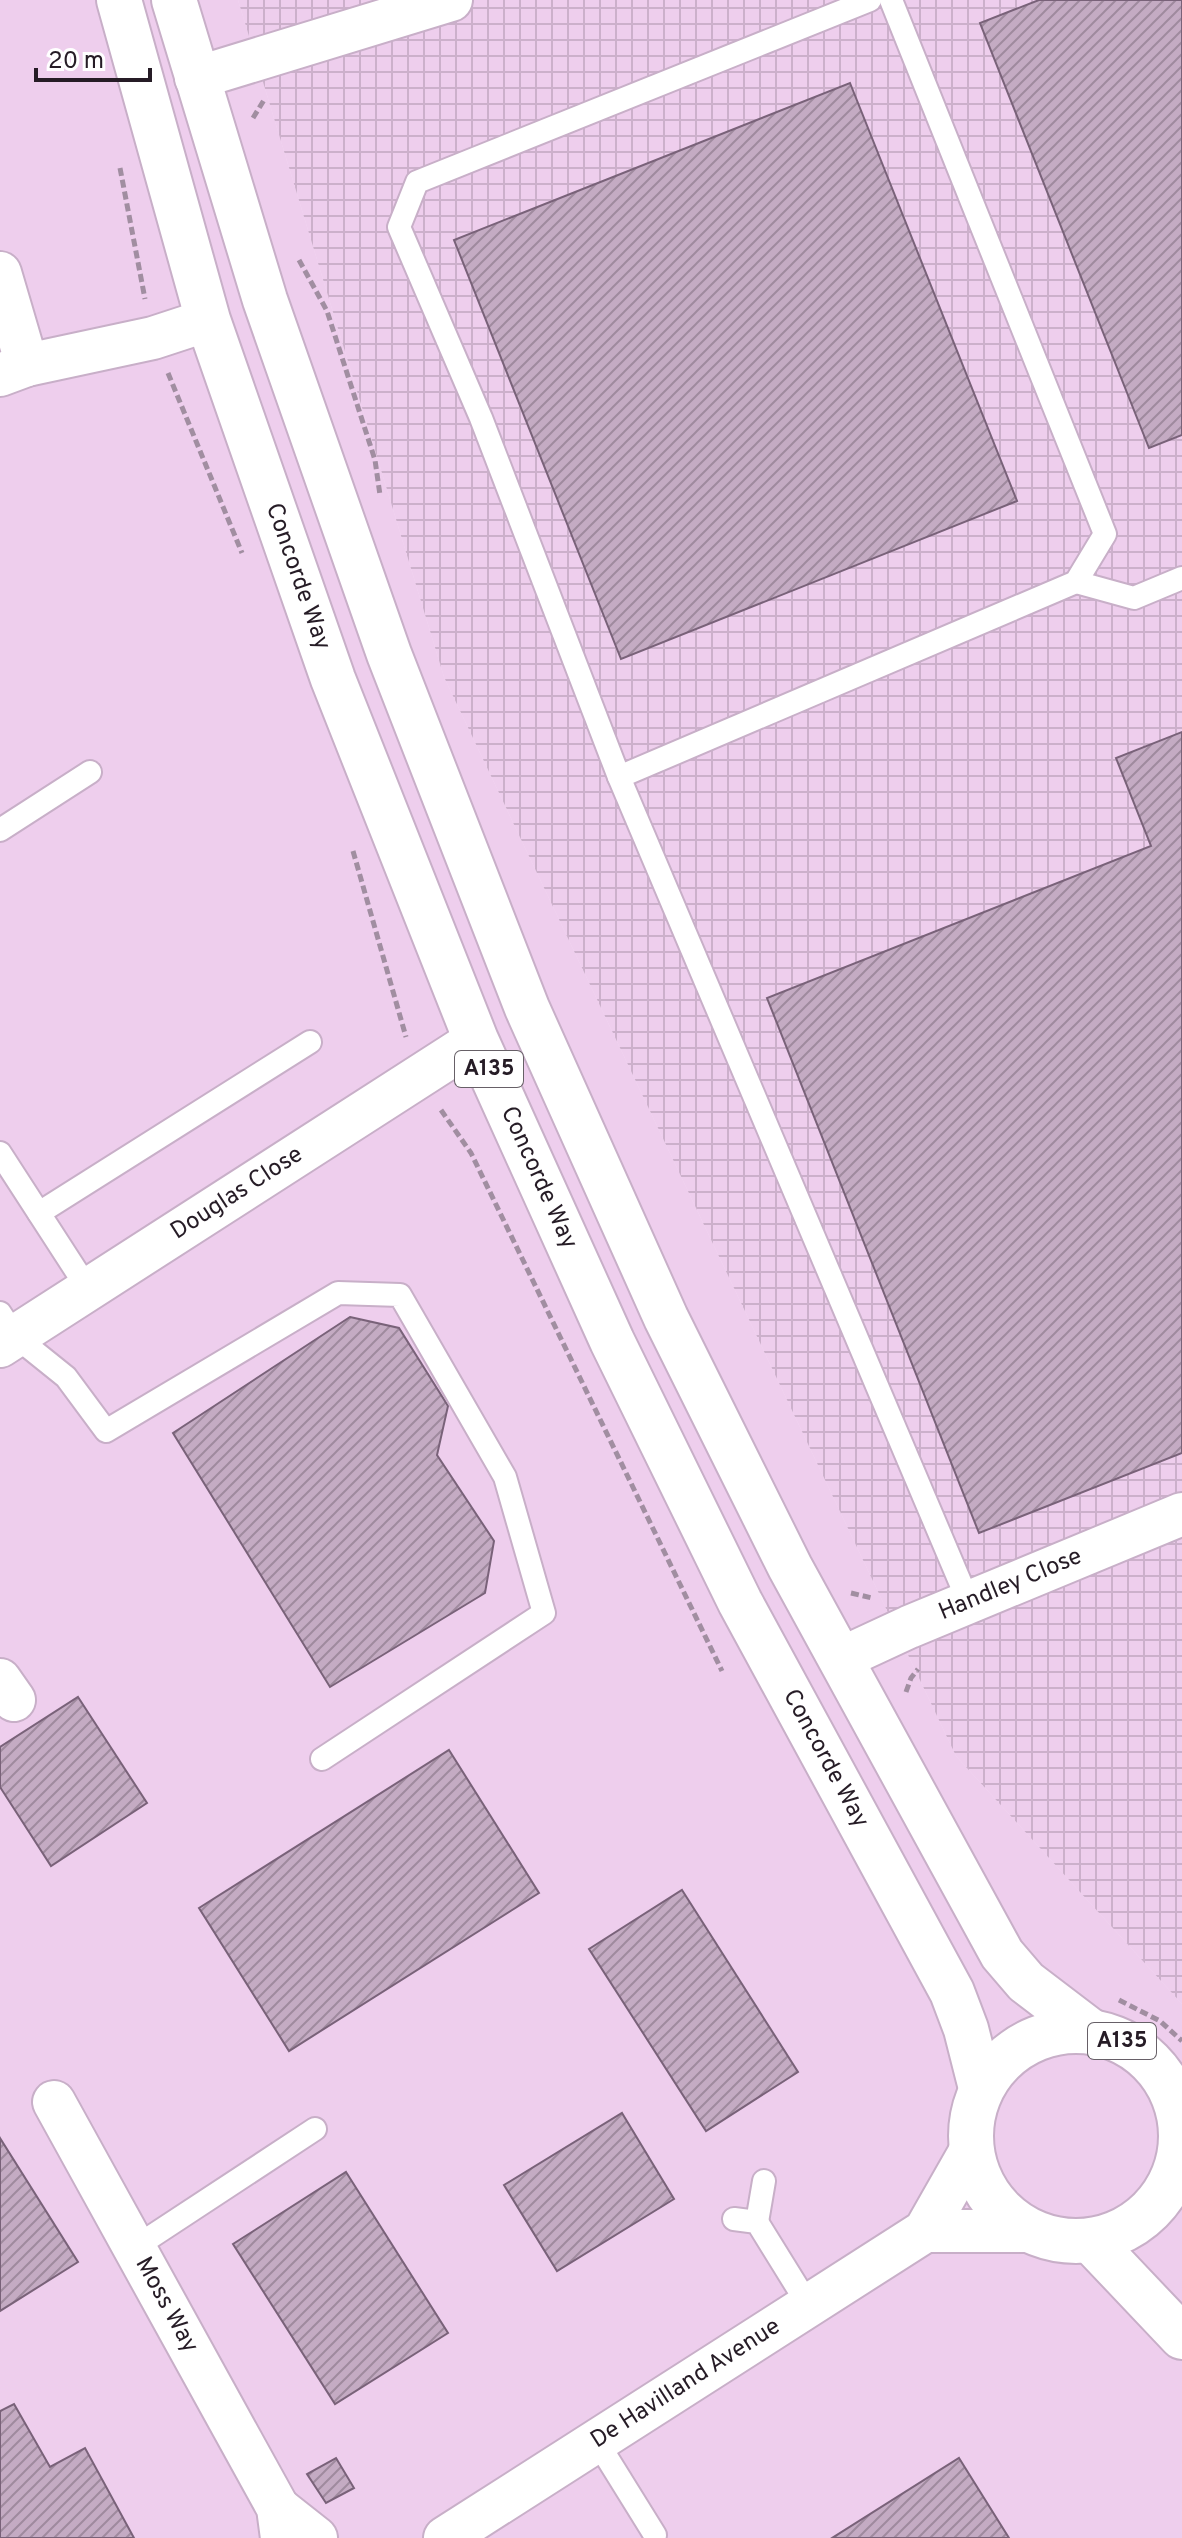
<svg xmlns="http://www.w3.org/2000/svg" width="1182" height="2538" viewBox="0 0 1182 2538" font-family="Overpass,sans-serif">
	<style>
		.built { fill: #eeceed }
		.industrial { fill: url(#industrial-grid) }
		.building { fill: url(#building-hatch); stroke: #796279; stroke-width: 2 }
		.lines { fill: none; stroke-linecap: round; stroke-linejoin: round }
		.lane-casing { stroke: #c8afc8; stroke-width: 26 }
		.street-casing { stroke: #c8afc8; stroke-width: 46 }
		.primary-casing { stroke: #c8afc8; stroke-width: 48 }
		.path { stroke: #a18ea1; stroke-width: 5; stroke-dasharray: 8 4; stroke-linecap: butt }
		.lane { stroke: #fff; stroke-width: 22 }
		.street { stroke: #fff; stroke-width: 42 }
		.primary { stroke: #fff; stroke-width: 44 }
		.labels { text-anchor: middle; dominant-baseline: central; stroke-width: 6; stroke-linejoin: round; paint-order: stroke }
		.shield { fill: #fff; stroke: #676067; stroke-width: 2 }
		.shield-label { font-size: 22px; font-weight: bold; fill: #261c26 }
		.street-label { font-size: 24px; fill: #261c26; stroke: #fff }
	</style>
	<defs>
		<pattern id="industrial-grid" width="8" height="8" patternUnits="userSpaceOnUse" patternTransform="scale(2)"><rect width="8" height="8" fill="#eeceed"/><path d="M0 4h8M4 0v8" fill="none" stroke="#ccb0cb"/></pattern>
		<pattern id="building-hatch" width="6" height="6" patternUnits="userSpaceOnUse" patternTransform="scale(2)"><rect width="6" height="6" fill="#c4abc3"/><path d="M-1 1l2-2M0 6l6-6M5 7l2-2" fill="none" stroke="#9f8a9e"/></pattern>
	</defs>
	<rect width="100%" height="100%" fill="#f4daf4"/>
	<path class="built" d="M0,0H238L444,677L956,1756L1182,2004V2538H0Z"/>
	<path class="industrial" d="M238,0H1182V2004L956,1756L444,677Z"/>
	<g class="building">
		<path d="M1039,0H1182V435L1149,448L980,23Z"/>
		<path d="M850,83L1017,501L621,659L454,240Z"/>
		<path d="M1182,732V1453L979,1533L767,998L1151,846L1116,758Z"/>
		<path d="M350,1317L399,1328L448,1406L437,1455L494,1541L485,1593L330,1687L173,1433Z"/>
		<path d="M78,1697L147,1803L51,1866L0,1787V1747Z"/>
		<path d="M449,1750L539,1893L289,2051L199,1908Z"/>
		<path d="M682,1890L798,2072L706,2131L589,1949Z"/>
		<path d="M622,2113L674,2199L557,2271L504,2185Z"/>
		<path d="M0,2138L78,2262L0,2311Z"/>
		<path d="M346,2172L448,2333L335,2404L233,2244Z"/>
		<path d="M14,2404L50,2467L85,2448L134,2538H0V2411Z"/>
		<path d="M336,2458L354,2488L326,2503L307,2474Z"/>
		<path d="M959,2458L1009,2538H832Z"/>
	</g>
	<g class="lines">
		<defs>
			<g id="lane">
				<path d="M891,0L1105,534L1076,582L619,777L969,1603"/>
				<path d="M1076,582L1134,598L1182,578"/>
				<path d="M619,777L481,418L399,227L417,182L870,0"/>
				<path d="M0,830L90,772"/>
				<path d="M0,1153L88,1289"/>
				<path d="M39,1213L310,1042"/>
				<path d="M0,1313L15,1336L66,1377L106,1431L338,1293L400,1295L505,1477L544,1613L322,1759"/>
				<path d="M734,2219L757,2222L809,2306"/>
				<path d="M757,2222L764,2181"/>
				<path d="M134,2248L315,2129"/>
				<path d="M596,2440L655,2535"/>
			</g>
			<g id="street">
				<path d="M196,78L451,0"/>
				<path d="M0,273L27,365"/>
				<path d="M0,375L27,365L153,338L208,320"/>
				<path id="s1" d="M0,1346L476,1040"/>
				<path id="s2" d="M840,1659L909,1627L1182,1514"/>
				<path d="M0,1680L14,1700"/>
				<path id="s3" d="M54,2102L278,2508L282,2538"/>
				<path d="M925,2231H1029"/>
				<path d="M278,2508L316,2538"/>
				<path id="s4" d="M445,2538L925,2231L970,2152"/>
			</g>
			<g id="primary">
				<path id="s5" d="M119,0L208,320L333,679L476,1040L612,1341L740,1602L952,1992L966,2029L981,2088"/>
				<path d="M174,0L265,300L389,654L527,1008L666,1318L790,1567L1002,1954L1026,1982L1089,2030"/>
				<circle cx="1076" cy="2136" r="105"/>
				<path d="M1091,2241L1182,2337"/>
			</g>
		</defs>
		<use href="#lane" class="lane-casing"/>
		<use href="#street" class="street-casing"/>
		<use href="#primary" class="primary-casing"/>
		<g class="path">
			<path d="M253,118L264,100"/>
			<path d="M120,168L145,299"/>
			<path d="M299,260L327,311L375,460L380,495"/>
			<path d="M168,373L242,553"/>
			<path d="M353,851L406,1037"/>
			<path d="M441,1110L471,1153L722,1671"/>
			<path d="M851,1593L872,1598"/>
			<path d="M906,1692L911,1678L918,1669"/>
			<path d="M1119,2000L1160,2021L1182,2041"/>
		</g>
		<use href="#lane" class="lane"/>
		<use href="#street" class="street"/>
		<use href="#primary" class="primary"/>
	</g>
	<g class="labels">
		<g class="shield">
			<rect x="455" y="1051" width="68" height="36" rx="6"/>
			<rect x="1088" y="2023" width="68" height="36" rx="6"/>
		</g>
		<g class="shield-label">
			<text x="489" y="1069">A135</text>
			<text x="1122" y="2041">A135</text>
		</g>
		<g class="street-label">
			<text stroke="none"><textPath href="#s5" startOffset="604">Concorde Way</textPath></text>
			<text stroke="none"><textPath href="#s5" startOffset="1252">Concorde Way</textPath></text>
			<text stroke="none"><textPath href="#s1" startOffset="282">Douglas Close</textPath></text>
			<text stroke="none"><textPath href="#s2" startOffset="186">Handley Close</textPath></text>
			<text stroke="none"><textPath href="#s5" startOffset="1900">Concorde Way</textPath></text>
			<text stroke="none"><textPath href="#s3" startOffset="232">Moss Way</textPath></text>
			<text stroke="none"><textPath href="#s4" startOffset="286">De Havilland Avenue</textPath></text>
		</g>
	</g>
	<path d="M36 68v12h114v-12" fill="none" stroke="#261c26" stroke-width="4"/>
	<text x="48" y="68" font-size="24" fill="#261c26" stroke="#ffffff" stroke-width="6" paint-order="stroke">20 m</text>
</svg>
